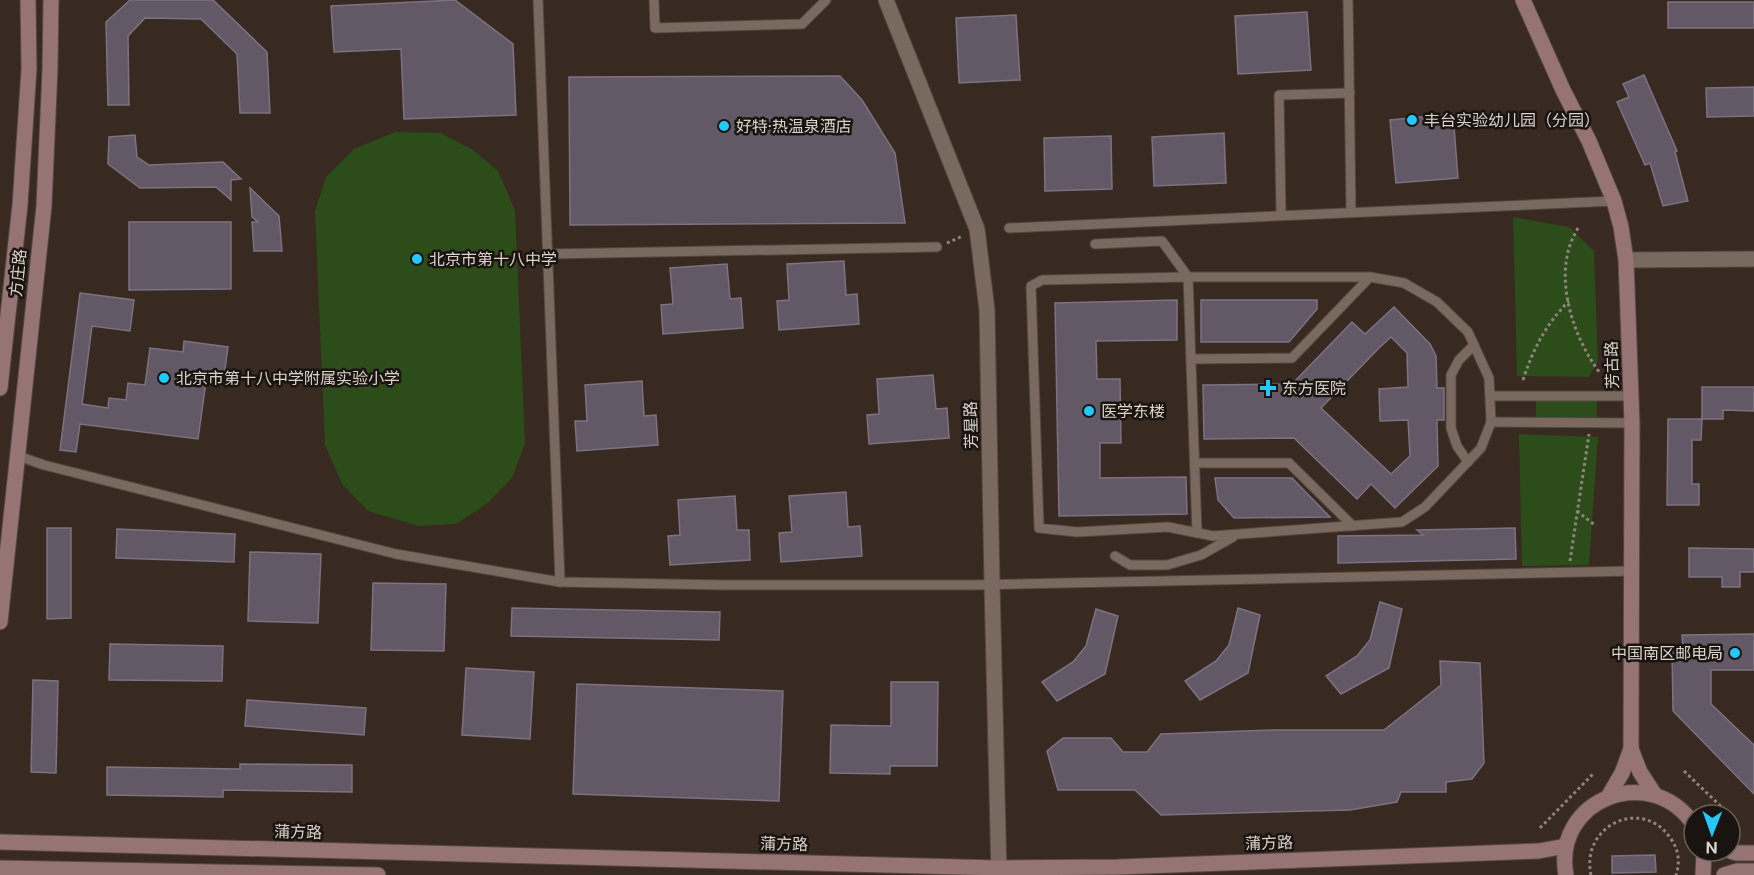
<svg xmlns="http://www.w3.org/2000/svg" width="1754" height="875" viewBox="0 0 1754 875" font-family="'Public Sans','Noto Sans SC',sans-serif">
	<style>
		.green { fill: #2c4c1a }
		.building { fill: #625866; stroke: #7c7281; stroke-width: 1.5; fill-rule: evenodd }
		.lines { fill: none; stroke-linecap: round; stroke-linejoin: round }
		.lane-casing { stroke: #544840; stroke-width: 11 }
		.street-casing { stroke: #544840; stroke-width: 17 }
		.secondary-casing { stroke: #544840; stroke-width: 17 }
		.path { stroke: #8f837c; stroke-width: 3; stroke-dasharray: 3 3; stroke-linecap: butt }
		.lane { stroke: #79695f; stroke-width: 9 }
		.street { stroke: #79695f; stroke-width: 15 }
		.secondary { stroke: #967473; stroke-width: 15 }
		.poi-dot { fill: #22c9fd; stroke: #1a1410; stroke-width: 2 }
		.labels { text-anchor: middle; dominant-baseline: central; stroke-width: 5; stroke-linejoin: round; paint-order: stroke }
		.poi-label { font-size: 16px; fill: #dbd2cc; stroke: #1a1410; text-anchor: start }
		.street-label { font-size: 16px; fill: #dbd2cc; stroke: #1a1410 }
	</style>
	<rect width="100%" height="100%" fill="#382921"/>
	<g class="green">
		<path d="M395,132L441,133L473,150L498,171L515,210L525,443L512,478L488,503L456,524L419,526L368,511L342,484L325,445L315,211L326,177L354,149Z"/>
		<path d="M1513,217L1569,227L1594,251L1598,361L1589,377L1517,376Z"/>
		<rect x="1536" y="401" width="61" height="16"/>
		<path d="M1519,434L1598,437L1589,565L1522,566Z"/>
	</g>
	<g class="building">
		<path d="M130,0H213L267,52L270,113H240L237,54L201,19L145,18L128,36L129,105H108L106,22Z"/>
		<path d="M455,0L513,44L516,115L404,119L401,49L334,52L331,6Z"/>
		<rect x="1668" y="2" width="86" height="26"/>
		<path d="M1307,12L1311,70L1238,74L1235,16Z"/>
		<path d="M1016,15L1020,80L959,83L956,18Z"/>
		<path d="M1644,75L1677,151L1675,152L1688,201L1663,206L1650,163L1645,165L1617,102L1629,97L1623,84Z"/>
		<path d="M840,76L862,100L895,153L905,223L570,225L569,77Z"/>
		<path d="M1754,87V116L1707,117L1706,88Z"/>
		<path d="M1453,114L1458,178L1396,183L1390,120Z"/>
		<path d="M1224,133L1226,183L1154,186L1152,137Z"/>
		<path d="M135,135L137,157L149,165L223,162L241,179L231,180V200L216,187L140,188L108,164L109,137Z"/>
		<path d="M1111,136L1112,189L1045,191L1044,138Z"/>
		<path d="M250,188L279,216L282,251H254L252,222H258L252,217Z"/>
		<path d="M129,222H231V289L129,290Z"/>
		<path d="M844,261L846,295L857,294L859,324L779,330L777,301L789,300L787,264Z"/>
		<path d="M727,264L730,299L741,298L743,328L663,334L661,305L673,304L670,268Z"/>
		<path d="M80,293L134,300L130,331L92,326L82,404L108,408L109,398L126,400L128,383L145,385L150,348L183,352L184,341L228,347L223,384L206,382L198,439L80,424L76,452L60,450Z"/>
		<path d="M1177,300V340L1096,341L1097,379H1120L1121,443H1100V478L1186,477L1187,514L1059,516L1055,303Z"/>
		<path d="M1201,300H1317V309L1289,342H1201Z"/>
		<path d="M1394,307L1430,344L1436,356L1437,388H1444V420H1437L1438,466L1395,508L1371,484L1357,499L1294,438L1204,439L1203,385L1292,384L1352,322L1365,334ZM1391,337L1407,353L1408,387L1379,389L1380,421L1408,420L1410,456L1391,474L1321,408L1379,348Z"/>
		<path d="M933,375L936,409L947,408L949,438L869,444L867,415L879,414L877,379Z"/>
		<path d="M642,381L644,416L656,415L658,445L577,451L575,421H587L585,385Z"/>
		<path d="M1702,387H1754V411L1723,410V419H1702Z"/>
		<path d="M1668,419H1702L1701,440H1692V484H1699V505H1667Z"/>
		<path d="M1215,478H1292L1330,517L1234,518L1218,500Z"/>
		<path d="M846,492L848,527L860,526L862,556L781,562L779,533L792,532L789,496Z"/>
		<path d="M735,496L737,530H749L750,560L670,565L668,536L680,535L678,500Z"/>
		<path d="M47,528H71V618L47,619Z"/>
		<path d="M1515,528L1516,559L1338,563V536L1423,535L1417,530Z"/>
		<path d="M117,529L235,534L234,562L116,558Z"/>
		<path d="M1689,548L1754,549V572H1740V587H1722V577H1689Z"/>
		<path d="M250,552L321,554L318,623L248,621Z"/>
		<path d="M373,583L446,584L444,651L371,650Z"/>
		<path d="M1380,602L1402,609L1389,668L1341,694L1326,676L1357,656L1370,640Z"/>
		<path d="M512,608L720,612L719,640L511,636Z"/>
		<path d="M1238,608L1260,615L1248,673L1200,700L1185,681L1216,661L1229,645Z"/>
		<path d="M1096,609L1118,616L1105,674L1057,701L1042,682L1073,662L1086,646Z"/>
		<path d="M1754,634V670H1711V704L1754,745V794L1673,711L1672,650H1683L1682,635Z"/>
		<path d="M110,644L223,646L222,681L109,680Z"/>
		<path d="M1440,661L1480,663L1484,763L1472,779L1446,782V792H1401L1397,802L1350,810L1161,815L1135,790H1058L1047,751L1063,738H1111L1123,752H1147L1161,734L1274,730H1384L1441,685Z"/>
		<path d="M466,668L534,672L530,739L462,735Z"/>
		<path d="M33,680L58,681L56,773L31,772Z"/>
		<path d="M891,682H938L937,766H890V774L830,773L831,725L891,726Z"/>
		<path d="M577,684L783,691L779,801L573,794Z"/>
		<path d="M247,700L366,708L364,735L245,726Z"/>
		<path d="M240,764L352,765V792L223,790V797L107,795V767L240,769Z"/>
		<path d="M1655,855L1656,872L1612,873V856Z"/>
	</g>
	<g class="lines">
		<defs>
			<g id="lane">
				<path d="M538,0L560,582"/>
				<path d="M654,0L655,28L802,24L826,0"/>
				<path d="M1348,0L1351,212"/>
				<path d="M1281,215L1279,95L1350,93"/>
				<path d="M1009,228L1614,201"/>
				<path d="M1095,244L1162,241L1188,277L1197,533"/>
				<path d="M548,254L937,247"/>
				<path d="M1188,277H1370L1404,283L1437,302L1468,332L1489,378L1491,422L1481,448L1425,507L1402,522L1213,536L1168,527L1077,532L1039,528L1031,286L1042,280Z"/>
				<path d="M1191,359L1292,358L1370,277"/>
				<path d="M1491,396H1631"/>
				<path d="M1491,422L1632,423"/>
				<path d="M18,456L44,465L396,554L560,582L724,585H973L1633,571"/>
				<path d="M1468,462L1457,446L1451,428V375L1459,360L1474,345"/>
				<path d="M1195,463H1289L1353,526"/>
				<path d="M1115,556L1130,565H1167L1201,555L1233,537"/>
			</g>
			<g id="street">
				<path d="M886,0L977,229L987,310L992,584L999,875"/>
				<path d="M1626,260L1754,259"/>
			</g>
			<g id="secondary">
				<path d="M1523,0L1563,90L1589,141L1614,201L1621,227L1626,260L1632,423L1631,749L1622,773L1608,797"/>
				<path d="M0,388L20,205L29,69L28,0"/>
				<path d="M0,622L44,206L50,69L51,0"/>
				<path d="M1631,749L1640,772L1655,795"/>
				<path d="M0,842L999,868L1118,867L1539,851L1566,846"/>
				<path d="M1730,851L1736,853H1754"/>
				<path d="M0,868L378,875"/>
				<path d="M1566,875C1552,799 1651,761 1694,825"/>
				<path d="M1703,875L1704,851"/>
				<path d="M1724,875L1737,871H1754"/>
			</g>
		</defs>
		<use href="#lane" class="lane-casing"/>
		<use href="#street" class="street-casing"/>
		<use href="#secondary" class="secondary-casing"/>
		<g class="path">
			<path d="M1578,228C1575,234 1572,239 1570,245C1556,286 1575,340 1600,373"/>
			<path d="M947,243L963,236"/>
			<path d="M1523,380C1533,349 1546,324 1569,301"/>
			<path d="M1577,511L1596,526"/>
			<path d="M1570,561L1589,434"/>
			<path d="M1684,771L1735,820"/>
			<path d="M1540,828L1593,774"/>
			<path d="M1591,875C1580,825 1643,796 1671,839C1679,850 1680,863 1676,875"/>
		</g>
		<use href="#lane" class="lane"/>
		<use href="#street" class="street"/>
		<use href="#secondary" class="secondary"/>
	</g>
	<g class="poi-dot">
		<circle cx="1412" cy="120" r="6"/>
		<circle cx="724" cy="126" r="6"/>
		<circle cx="417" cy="259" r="6"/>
		<circle cx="164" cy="378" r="6"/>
		<path d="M1265 379h6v6h6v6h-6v6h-6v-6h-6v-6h6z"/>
		<circle cx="1089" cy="411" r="6"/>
		<circle cx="1735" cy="653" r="6"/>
	</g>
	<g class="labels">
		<g class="poi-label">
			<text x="1424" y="120">丰台实验幼儿园（分园）</text>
			<text x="736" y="126">好特·热温泉酒店</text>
			<text x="429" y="259">北京市第十八中学</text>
			<text x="176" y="378">北京市第十八中学附属实验小学</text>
			<text x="1282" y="388">东方医院</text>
			<text x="1101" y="411">医学东楼</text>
			<text x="1723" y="653" text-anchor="end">中国南区邮电局</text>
		</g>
		<g class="street-label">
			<text transform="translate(18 273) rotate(-84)">方庄路</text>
			<text transform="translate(1612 365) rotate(-92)">芳古路</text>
			<text transform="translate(971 425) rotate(-91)">芳星路</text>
			<text transform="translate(298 832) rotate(1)">蒲方路</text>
			<text transform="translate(1269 843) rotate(-2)">蒲方路</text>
			<text transform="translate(784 844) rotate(1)">蒲方路</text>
		</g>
	</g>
	<g transform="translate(1712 833) rotate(181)"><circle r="28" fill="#1a1410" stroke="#67605b" stroke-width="1.5"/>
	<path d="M0-4.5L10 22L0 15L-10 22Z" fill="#22c9fd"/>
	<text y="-9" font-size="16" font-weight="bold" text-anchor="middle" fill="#dbd2cc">N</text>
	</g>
</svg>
